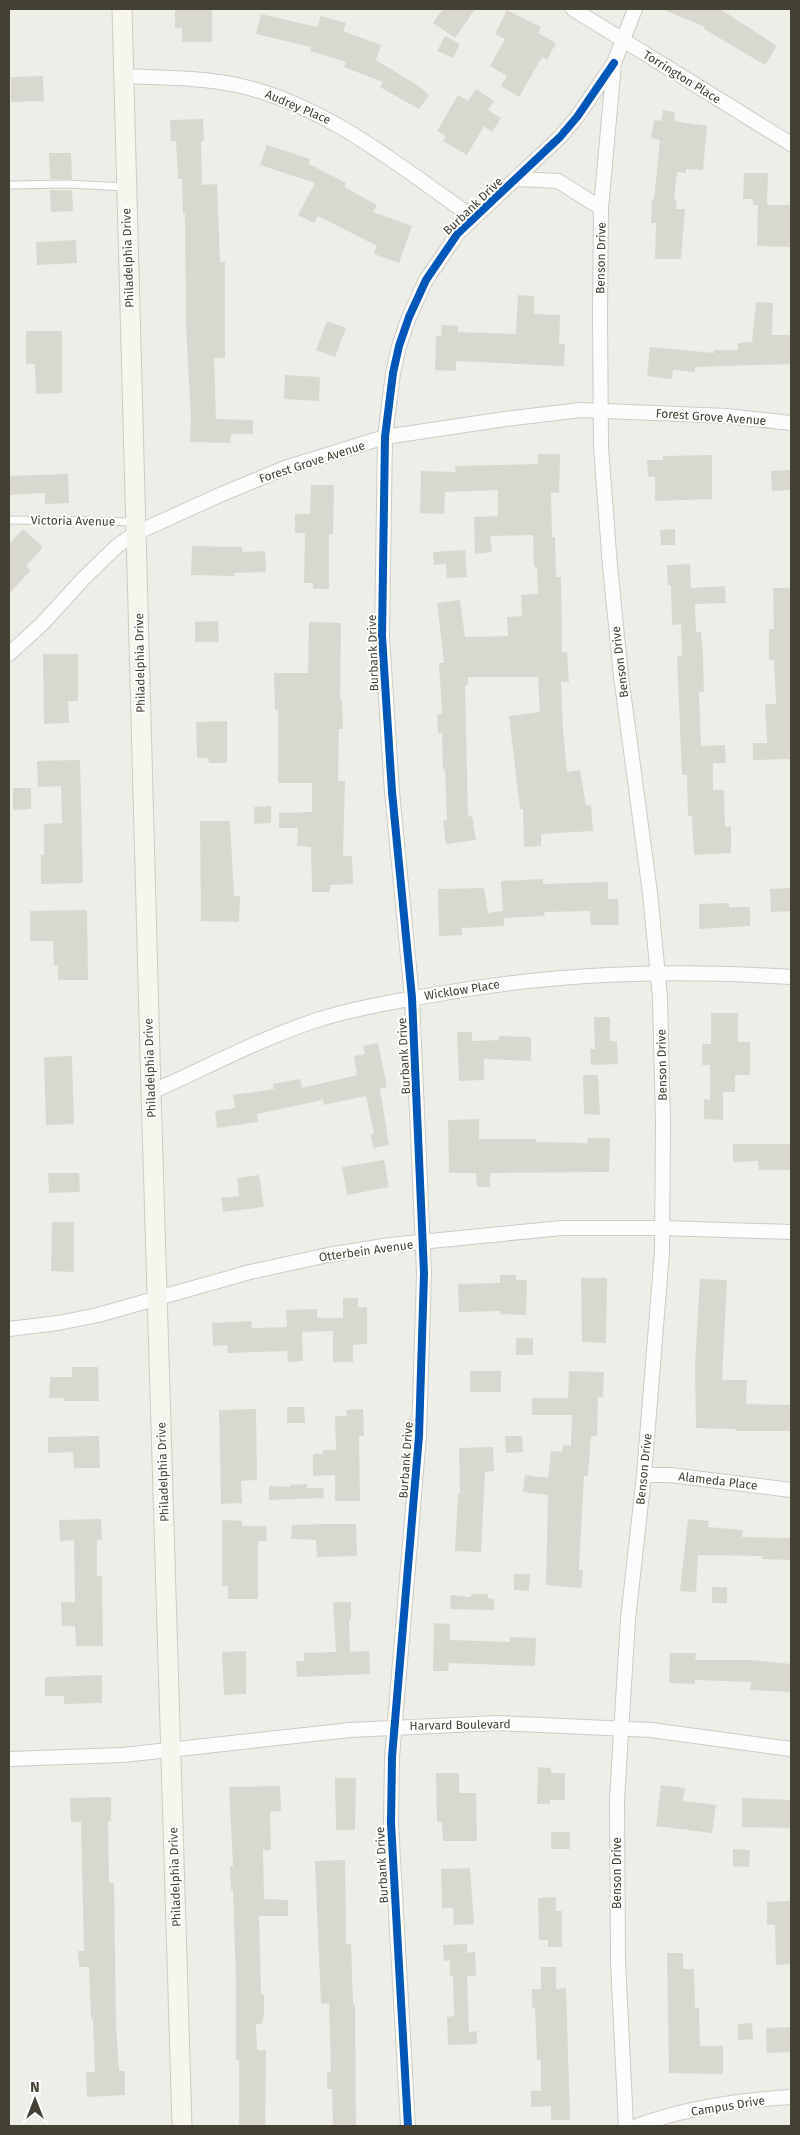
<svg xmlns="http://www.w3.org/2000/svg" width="800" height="2135" viewBox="0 0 800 2135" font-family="'Fira Sans',sans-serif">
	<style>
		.building { fill: #d8d7d0 }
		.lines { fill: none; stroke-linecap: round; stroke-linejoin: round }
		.service-casing { stroke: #cccbc5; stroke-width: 9 }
		.minor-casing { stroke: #cccbc5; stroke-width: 16 }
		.secondary-casing { stroke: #ceccbf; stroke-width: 21 }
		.service { stroke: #fcfcfc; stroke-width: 7 }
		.minor { stroke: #fcfcfc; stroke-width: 14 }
		.secondary { stroke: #f6f5ee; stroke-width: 19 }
		.cycleway-casing { stroke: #fff; stroke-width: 11 }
		.cycleway { stroke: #0057b8; stroke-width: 8 }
		.labels { text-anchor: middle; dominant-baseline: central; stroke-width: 4; stroke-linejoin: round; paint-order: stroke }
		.street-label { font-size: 12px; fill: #444034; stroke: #fff }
	</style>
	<rect width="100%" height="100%" fill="#eeeee8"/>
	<g class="building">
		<path d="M175,9H212V42H182V28H175Z"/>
		<path d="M443,9H475L455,38L433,23Z"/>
		<path d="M662,9H720L777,46L765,65L704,29L705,27Z"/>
		<path d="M507,10L541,27L538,33L556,43L547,60L542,57L519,97L501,86L507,76L490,66L505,39L495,34Z"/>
		<path d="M261,14L317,27L321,16L346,23L343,31L381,45L376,60L417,85L429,95L419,109L380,87L383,82L344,67L346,62L310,51L311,47L256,34Z"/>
		<path d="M445,36L460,44L453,58L437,51Z"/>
		<path d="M43,76L44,101L11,102V77Z"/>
		<path d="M476,89L494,101L488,110L501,118L492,132L484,126L467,155L443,141L446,136L437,131L458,95L468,101Z"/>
		<path d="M663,110L675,112L674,121L707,126L703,170L686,169V173L677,172L674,200H677L676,209H685L681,259H655L656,223H651L652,199H654L660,140L651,138L654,120L661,121Z"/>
		<path d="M203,119L204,141H201L202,185L217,184L220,262H225V358H214L216,419L253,420V434H231L230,443L190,442L191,418L186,324L185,214H183L182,179H178L176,141H171L170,120Z"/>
		<path d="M267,145L310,159L309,164L346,183L344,187L377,205L373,212L412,226L399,263L374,254L377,246L318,216L314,223L298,215L315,183L260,165Z"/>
		<path d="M49,153H71L72,179H50Z"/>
		<path d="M744,173H768L767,205H791V247L757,246L758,205H753V199H743Z"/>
		<path d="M50,190H72L73,211L51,212Z"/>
		<path d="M76,240L77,263L37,265L36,242Z"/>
		<path d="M518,295L534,296V314L560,315L559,344H565L564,366L456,361V371L435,370L436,336H441L442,325L458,326V332L516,334Z"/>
		<path d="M756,302L773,303L772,335H791V364L695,367V372L673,370L672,379L647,376L650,347L714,353V350H738V343L752,342Z"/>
		<path d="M327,321L346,328L335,357L316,350Z"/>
		<path d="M26,331H62V393L36,394L35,364H26Z"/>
		<path d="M285,375L320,377L319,401L284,399Z"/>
		<path d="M538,454H560L559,493L551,492L552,537H555L556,577H561L562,652H567L569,682H561L563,731L567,772L580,770L586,806L591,805L593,831L541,834V846L524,847L523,809H520L509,716L540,712L538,677H468V685H465L468,817L472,816L476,840L446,844L443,821L447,820L445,769H443L442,733H438L437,714H442L439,663H444L437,603L460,600L465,637L508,636L507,617L522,616L521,595L538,594L537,567H534L533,535L490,536L492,552L475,554L474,517L498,516V490L445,492L444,514L420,513L421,471L456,472L455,466L538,464Z"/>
		<path d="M712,455V499L655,501V477H648L647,460H663V456Z"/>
		<path d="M791,470V490L772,491L771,471Z"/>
		<path d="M68,474L69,503L45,504V493L9,495V476Z"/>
		<path d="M311,485H334L333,534H329V589H313V583H304L305,533H295V514H310Z"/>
		<path d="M23,529L43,547L26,566L31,570L9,594V544Z"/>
		<path d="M675,529V545H661L660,530Z"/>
		<path d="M192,546L242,547V552L265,551L266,572L234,573V576L191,575Z"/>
		<path d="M465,550L467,577L447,578L446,564L434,565L433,552Z"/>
		<path d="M690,564L691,588L725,586L726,603L695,604L696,632H701L703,656L704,692H699L701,746L725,745L726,763H713V790H724L725,827L731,826V853L694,855L692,816H688L687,775H682L677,656H682L681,624L672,625L671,585H668L667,565Z"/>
		<path d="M773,588H791V759L753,760V743H767L765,704H776L774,660H769V629H774Z"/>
		<path d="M218,621L219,642H195V622Z"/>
		<path d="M309,622L341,623L340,700H342L343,729H339L338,781H345L343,856H352L353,884L330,885V892H312L311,847L297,846L298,828H279V813L312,812V783H278V710H275L274,673H308Z"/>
		<path d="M43,654H78V701H68L69,723L44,724Z"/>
		<path d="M227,721V763H209L208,758H197L196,722Z"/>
		<path d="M80,760L83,883L41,884V855H44V824L62,823L61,786L38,787L37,761Z"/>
		<path d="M13,788H31V809L13,810Z"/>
		<path d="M271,806V823L254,824V807Z"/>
		<path d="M200,821H230L234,896H240L239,922L201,921Z"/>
		<path d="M543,879V884L608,882V899H618L619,925H591L590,911L544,912L545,916L504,918V926L462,928V935L439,936L438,889L484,888L488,913L503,911L501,881Z"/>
		<path d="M791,888V911L771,912L770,889Z"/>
		<path d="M729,903V907H750V926L699,929V904Z"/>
		<path d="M87,910L88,980H58V965L54,966L53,941H30V911Z"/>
		<path d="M711,1013H738V1042H750V1075H735V1092H723V1120L704,1119V1099L710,1100V1065H702V1044H711Z"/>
		<path d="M594,1017H610V1041H617L618,1064L591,1065L590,1049H595Z"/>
		<path d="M457,1032H472V1041L499,1040V1036L531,1037V1061L484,1059V1080L459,1081Z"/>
		<path d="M378,1043L387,1087L380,1089L389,1145L373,1148L371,1135L374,1134L366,1096L324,1105L323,1100L257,1114L258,1122L217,1128L215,1111L235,1108L233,1095L274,1089L273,1084L300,1079L302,1088L357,1075L354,1056L365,1054L363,1046Z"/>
		<path d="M72,1056L74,1124L46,1125L44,1057Z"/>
		<path d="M583,1075H598L600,1115L584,1114Z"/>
		<path d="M479,1119V1139H536V1142L587,1143L588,1138H610L609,1172L490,1173V1187H477L476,1173H449L448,1120Z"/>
		<path d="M733,1144H791V1170H759L758,1161L733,1162Z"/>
		<path d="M384,1160L389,1187L347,1195L342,1167Z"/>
		<path d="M48,1173H79L80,1192L49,1193Z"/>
		<path d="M259,1175L264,1207L223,1212L221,1198L239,1196L237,1178Z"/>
		<path d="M52,1222H74V1272L51,1271Z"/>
		<path d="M500,1275H516V1280H527L526,1315L500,1314V1311L459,1312L458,1284L500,1283Z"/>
		<path d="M581,1278H607L606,1343L582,1342Z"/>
		<path d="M700,1279L727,1280L722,1380H747L746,1404L791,1405V1431H736V1429L696,1428L695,1366Z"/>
		<path d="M343,1298H358V1307H367V1344L353,1345V1362H333V1331L302,1332L303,1361L288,1362L287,1351L228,1353L227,1345L213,1346L212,1323L251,1321L252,1328L287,1327L286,1310L317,1309V1318H343Z"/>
		<rect x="516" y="1338" width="17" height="17"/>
		<path d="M72,1367H98L99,1401H64V1398H49L50,1377H72Z"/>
		<rect x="470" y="1371" width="31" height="21"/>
		<path d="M569,1371L604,1372L603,1397H598L597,1436H591L588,1476H584L579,1570H583L581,1588L546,1585L548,1495L523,1492L525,1475L548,1478L551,1451L562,1452L563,1445L571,1446L572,1415H532V1398H568Z"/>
		<path d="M287,1407H304L305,1423H287Z"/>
		<path d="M256,1409L257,1480L241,1481L242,1503L221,1504L219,1410Z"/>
		<path d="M363,1409L364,1436H359L360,1501H335V1475L313,1476V1454H323V1450H336L335,1416H347L346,1410Z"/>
		<path d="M99,1436L100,1468H74L73,1452L48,1453V1437Z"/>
		<path d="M505,1436H522L523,1452L506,1453Z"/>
		<path d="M493,1447L494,1471L485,1472L481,1552L455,1551L458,1493L460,1494L459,1448Z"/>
		<path d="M307,1484V1488H323L324,1498L269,1500V1486L290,1487V1485Z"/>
		<path d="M101,1519L102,1540H97V1576H102L103,1646H76L75,1626H62L61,1602H75L74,1540L60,1541L59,1520Z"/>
		<path d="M688,1519L709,1521L708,1527L743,1530L742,1537L791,1538V1560L762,1559V1556L698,1555L696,1592L680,1591Z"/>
		<path d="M222,1520L242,1521V1526H266L267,1541H258V1599H228V1586H222Z"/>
		<path d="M326,1524H356L357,1556L317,1557L316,1540L291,1539L292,1525Z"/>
		<path d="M514,1574H530L529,1591L514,1590Z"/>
		<rect x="712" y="1587" width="15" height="16"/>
		<path d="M471,1594H488V1598L494,1599V1610L450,1609L451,1595L471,1597Z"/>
		<path d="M333,1602H351V1619L349,1620L350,1652L369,1651L370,1674L297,1677L296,1661H304V1653L336,1652Z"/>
		<path d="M434,1623L450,1624V1640L510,1642V1637L536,1638L535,1666L449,1663L448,1671H433Z"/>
		<path d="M246,1651V1694L224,1695L222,1652Z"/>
		<path d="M670,1653H696L695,1660H753L791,1664V1692L750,1690L751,1682L695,1680V1684L669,1683Z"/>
		<path d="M102,1675V1703L64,1704V1696H45V1677Z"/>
		<path d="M538,1767L551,1768V1773H565V1800H550V1804H537Z"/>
		<path d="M436,1773H459V1793H476L477,1841H443L442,1822H437Z"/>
		<path d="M335,1778H356L355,1830H336Z"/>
		<path d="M661,1785L685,1788L683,1801L716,1805L712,1833L656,1826Z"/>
		<path d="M280,1786L281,1811L270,1812L271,1850H263L264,1899L288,1900V1916H259L261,1994H264V2014L262,2024H256L257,2050H266L265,2126H239V2060H236V1982L233,1890H231L230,1866H233L229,1787Z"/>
		<path d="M111,1797V1821H108L109,1883H114L116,2026L119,2071H125V2095L87,2097L86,2072H95L93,2019H91L89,1967H79L78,1951H84L81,1822H71L70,1798Z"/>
		<path d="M742,1798L791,1800V1828L742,1827Z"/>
		<rect x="551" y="1832" width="19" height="17"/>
		<path d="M733,1849L750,1850L749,1867L733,1866Z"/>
		<path d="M345,1860L346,1944H351L353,2005H355L356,2126H333L332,2089H327V2072H331L329,2003L321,2004L315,1861Z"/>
		<path d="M470,1868L474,1924L454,1925L453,1908H442L441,1869Z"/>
		<path d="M556,1897V1911H562V1947H548V1940H539L538,1898Z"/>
		<path d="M791,1901V1964L776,1965L775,1925H767V1902Z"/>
		<path d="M467,1944V1953L475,1952L476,1976H467L469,2032L477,2031V2044L448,2045L447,2017L454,2016L453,1976H450V1960L444,1961L443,1945Z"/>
		<path d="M667,1953H683V1969H694L695,2008H699L700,2046H723V2074L669,2073Z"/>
		<path d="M541,1967H556V1989L566,1988L570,2120H551V2106L531,2107V2091H541V2060H537L535,2007L532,2008V1989H541Z"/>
		<path d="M752,2023L753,2039L738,2040V2024Z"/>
		<path d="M791,2027V2052L767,2053L766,2028Z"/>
	</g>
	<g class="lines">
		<defs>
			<g id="service">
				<path d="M9,185L68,184L126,187"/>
				<path d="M9,520L136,522"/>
			</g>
			<g id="minor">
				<path d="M573,9L791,144"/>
				<path d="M123,76C161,78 199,77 237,85C327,105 399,166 474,218"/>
				<path d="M517,179L558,181L601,208"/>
				<path d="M9,654L42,624L83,579L117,546L136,533L222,494L285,468L385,437L505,419L581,410L727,416L791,423"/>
				<path d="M151,1092C206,1068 259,1039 317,1020C352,1009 390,1002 427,996C551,973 665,969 791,977"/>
				<path d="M9,1329L58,1323L98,1315L250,1272L328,1255L390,1245L562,1228H662L791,1232"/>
				<path d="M644,1475H670L791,1490"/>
				<path d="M9,1759L123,1755L350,1730L497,1723L651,1730L791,1749"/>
				<path d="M408,2126L391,1823L392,1757L419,1436L424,1273L412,998L392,792L382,636L385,437L393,373L399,346L409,317L426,280L458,233L560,137L577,117L614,63"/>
				<path d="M626,2126L618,1962L617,1800L628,1619L644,1475L662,1252L663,1122L660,997L650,893L621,676L610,566L601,447L600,315L601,208L614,63L635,9"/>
				<path d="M637,2126C685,2108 740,2100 791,2097"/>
			</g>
			<path id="secondary" d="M122,9L151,1092L182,2126"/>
		</defs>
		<use href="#service" class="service-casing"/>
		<use href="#minor" class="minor-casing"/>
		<use href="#secondary" class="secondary-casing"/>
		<use href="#service" class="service"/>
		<use href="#minor" class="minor"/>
		<use href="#secondary" class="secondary"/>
		<defs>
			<path id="cycleway" d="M408,2126L391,1823L392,1757L419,1436L424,1273L412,998L392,792L382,636L385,437L393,373L399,346L409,317L426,280L458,233L560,137L577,117L614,63"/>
		</defs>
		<use href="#cycleway" class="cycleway-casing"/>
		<use href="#cycleway" class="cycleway"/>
	</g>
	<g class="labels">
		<g class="street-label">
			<text transform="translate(682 77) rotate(32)">Torrington Place</text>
			<text transform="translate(298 107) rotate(23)">Audrey Place</text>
			<text transform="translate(473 206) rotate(-44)">Burbank Drive</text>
			<text transform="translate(128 258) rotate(-92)">Philadelphia Drive</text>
			<text transform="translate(601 258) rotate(-89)">Benson Drive</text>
			<text transform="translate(711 417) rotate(4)">Forest Grove Avenue</text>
			<text transform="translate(312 462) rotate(-18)">Forest Grove Avenue</text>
			<text transform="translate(73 521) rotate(1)">Victoria Avenue</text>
			<text transform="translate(373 653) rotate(-92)">Burbank Drive</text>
			<text transform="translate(620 662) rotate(-97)">Benson Drive</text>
			<text transform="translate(140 663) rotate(-91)">Philadelphia Drive</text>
			<text transform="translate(462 990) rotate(-9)">Wicklow Place</text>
			<text transform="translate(404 1056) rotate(-93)">Burbank Drive</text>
			<text transform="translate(662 1065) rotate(-91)">Benson Drive</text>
			<text transform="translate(150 1068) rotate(-92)">Philadelphia Drive</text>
			<text transform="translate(366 1251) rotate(-8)">Otterbein Avenue</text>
			<text transform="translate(406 1460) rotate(-86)">Burbank Drive</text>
			<text transform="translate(644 1469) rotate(-84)">Benson Drive</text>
			<text transform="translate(163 1472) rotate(-92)">Philadelphia Drive</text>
			<text transform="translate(718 1481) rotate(7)">Alameda Place</text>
			<text transform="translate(460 1725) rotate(-1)">Harvard Boulevard</text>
			<text transform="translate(382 1865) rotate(-93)">Burbank Drive</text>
			<text transform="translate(617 1873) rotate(-90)">Benson Drive</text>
			<text transform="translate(175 1877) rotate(-92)">Philadelphia Drive</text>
			<text transform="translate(728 2106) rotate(-9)">Campus Drive</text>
		</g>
	</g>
	<rect width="800" height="2135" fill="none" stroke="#444034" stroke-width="20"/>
	<g transform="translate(35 2100)" stroke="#ffffff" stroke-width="4" paint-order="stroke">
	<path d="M0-4L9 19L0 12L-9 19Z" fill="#444034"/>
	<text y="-8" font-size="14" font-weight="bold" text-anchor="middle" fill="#444034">N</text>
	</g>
</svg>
